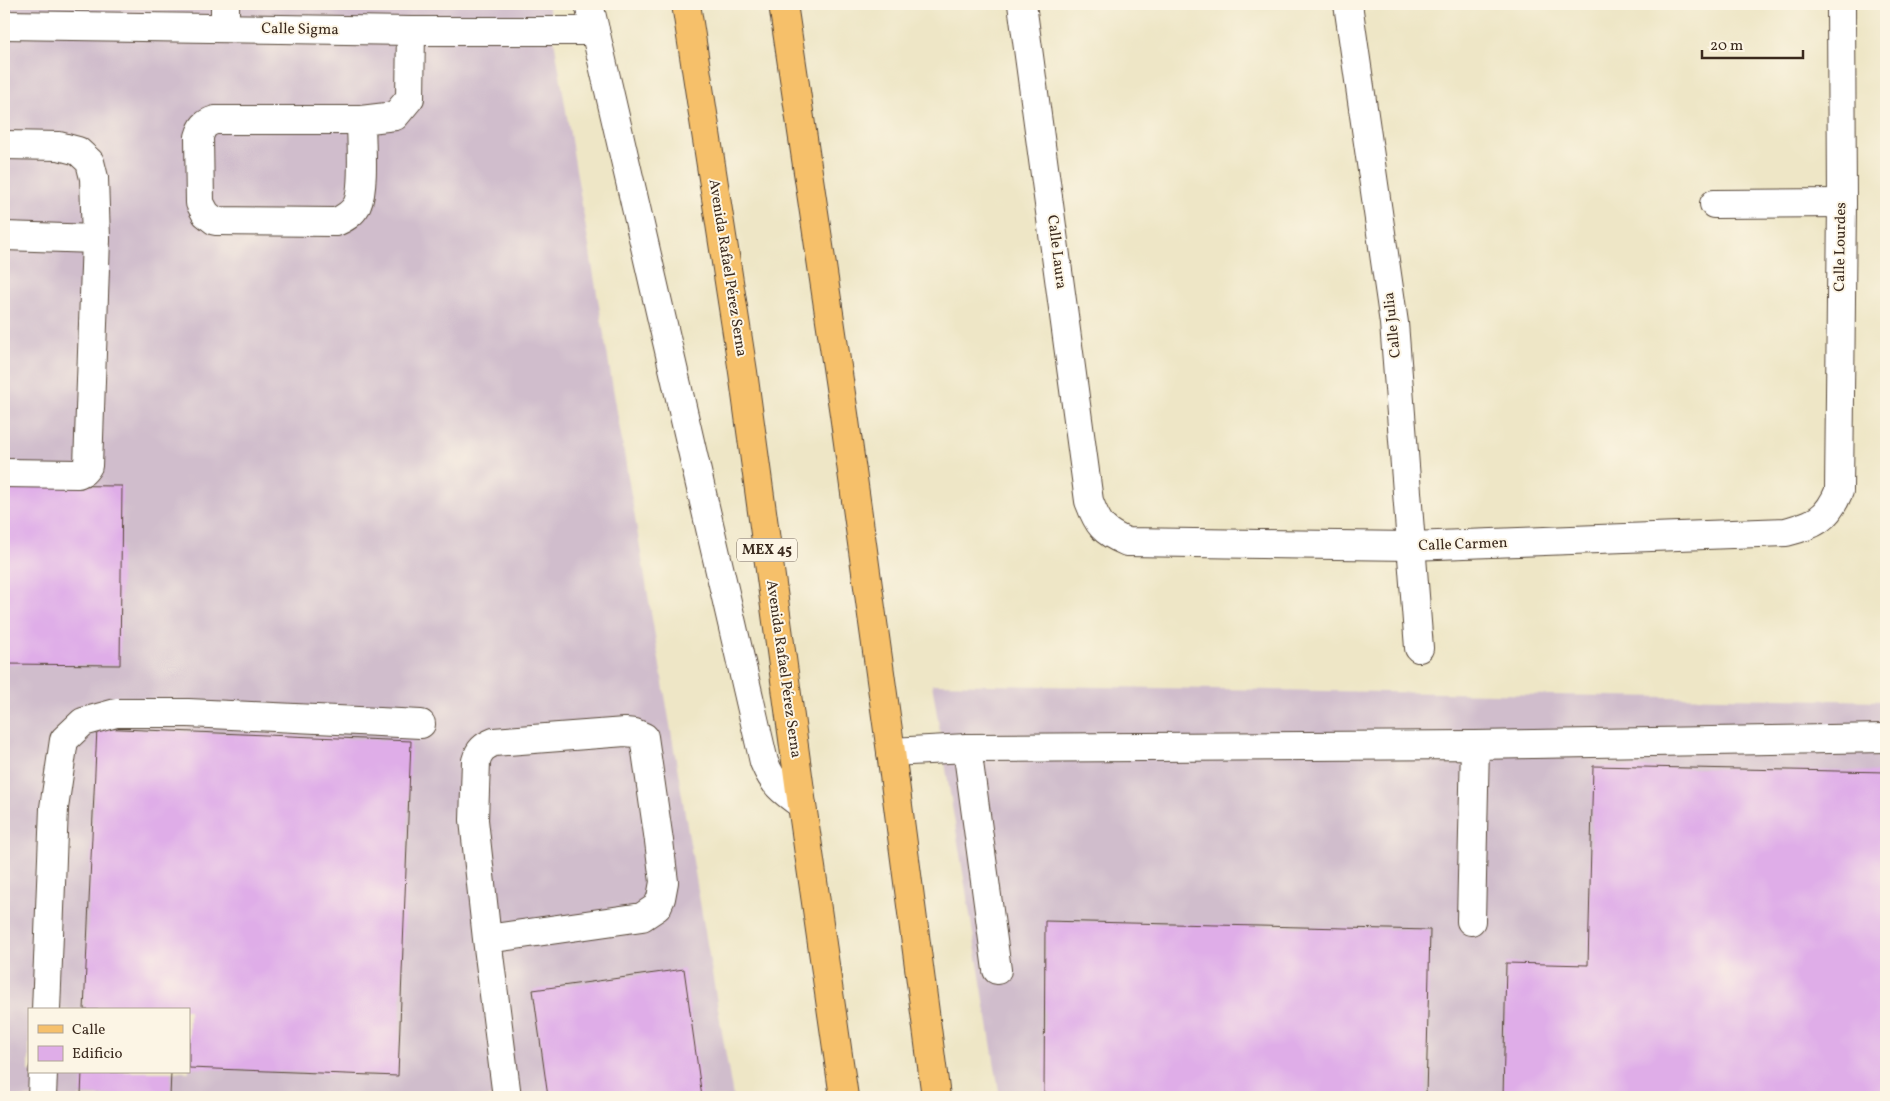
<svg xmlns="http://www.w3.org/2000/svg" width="1890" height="1101" viewBox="0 0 1890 1101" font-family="Vollkorn,serif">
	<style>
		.industrial { fill: #d0bdcc; fill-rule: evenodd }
		.building { fill: #dfade8 }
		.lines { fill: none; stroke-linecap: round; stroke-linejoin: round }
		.minor-casing { stroke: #564637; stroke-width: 30 }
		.major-casing { stroke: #564637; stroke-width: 30 }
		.minor { stroke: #fff; stroke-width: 28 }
		.major { stroke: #f6c06b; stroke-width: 28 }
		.labels { text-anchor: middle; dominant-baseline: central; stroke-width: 4; stroke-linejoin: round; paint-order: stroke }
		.shield { fill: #fcf5e5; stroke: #75675a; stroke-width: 1 }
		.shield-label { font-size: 14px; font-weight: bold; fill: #3b2a1e }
		.street-label { font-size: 15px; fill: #3b2a1e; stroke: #fcf5e5 }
	</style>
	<rect width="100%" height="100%" fill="#fcf5e5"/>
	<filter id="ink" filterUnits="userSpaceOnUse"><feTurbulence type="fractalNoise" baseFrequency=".02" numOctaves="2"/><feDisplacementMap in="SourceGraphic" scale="10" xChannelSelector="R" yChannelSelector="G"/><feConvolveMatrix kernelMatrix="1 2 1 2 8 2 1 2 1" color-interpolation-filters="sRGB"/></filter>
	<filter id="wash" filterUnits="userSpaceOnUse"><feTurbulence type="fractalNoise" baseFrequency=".0096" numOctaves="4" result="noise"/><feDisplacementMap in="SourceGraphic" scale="20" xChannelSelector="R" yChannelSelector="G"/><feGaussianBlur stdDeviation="1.12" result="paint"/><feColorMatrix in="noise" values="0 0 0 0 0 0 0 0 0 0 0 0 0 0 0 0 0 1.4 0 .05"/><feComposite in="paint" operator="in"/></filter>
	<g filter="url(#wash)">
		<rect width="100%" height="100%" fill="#eee6c6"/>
		<g class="industrial">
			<path d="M4,4H548L733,1097H4ZM29,1010H189V1072H29Z"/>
			<path d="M932,684L1886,701V1097H1000Z"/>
		</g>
		<g id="blocks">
			<g class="building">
				<path d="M4,485L122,486L120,665L4,664Z"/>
				<path d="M97,728L411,741L398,1076L189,1068V1010H84Z"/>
				<path d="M1593,766L1886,772V1097H1503L1506,963L1588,965Z"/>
				<path d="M1045,921L1430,930L1426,1097H1044Z"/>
				<path d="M684,969L702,1097H548L533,990Z"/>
				<path d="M82,1072H171L170,1097L81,1095Z"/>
			</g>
		</g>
	</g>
	<g filter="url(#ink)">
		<use href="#blocks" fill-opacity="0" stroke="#564637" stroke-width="1"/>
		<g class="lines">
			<defs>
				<g id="minor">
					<path d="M589,4L764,762C773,784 782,791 802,805"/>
					<path d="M1022,4L1089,501C1098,525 1103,532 1127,542L1411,546L1786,532C1815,524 1827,520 1839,491L1842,203L1841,4"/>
					<path d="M1348,4L1394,323L1419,648"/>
					<path d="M4,25L411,31H595"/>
					<path d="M225,28V4"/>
					<path d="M361,120C361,140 365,188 357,205C352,214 345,218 336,222L215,221L206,214L200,203L199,137C202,127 205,123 215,120H361L395,116L410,98L411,31"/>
					<path d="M4,145L59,146L78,151L90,162L94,178L96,239L88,466L84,471L78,474L4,473"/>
					<path d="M1714,204L1842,203"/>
					<path d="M4,236L96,239"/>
					<path d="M1475,745L1886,738"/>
					<path d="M967,748L997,970"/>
					<path d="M891,752L967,748L1475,745L1471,921"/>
					<path d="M487,939L642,917L657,907L661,898L664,882L659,841L644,737L635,733L625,732L494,742C484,746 479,750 476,761L474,820L487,939L507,1097"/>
					<path d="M46,1010L54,808L64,740L83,722L116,713H188L421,724"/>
					<path d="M42,1097L43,1072"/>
				</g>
				<g id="major">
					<path d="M686,4L743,372L802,805L844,1097"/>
					<path d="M783,4L844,414L891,752L936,1097"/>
				</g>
			</defs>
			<use href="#minor" class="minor-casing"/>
			<use href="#major" class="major-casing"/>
			<use href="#minor" class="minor"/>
			<use href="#major" class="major"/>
		</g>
	</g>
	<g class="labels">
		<rect class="shield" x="737" y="538.5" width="60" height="23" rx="4"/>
		<g class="shield-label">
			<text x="767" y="550">MEX 45</text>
		</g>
		<g class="street-label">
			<text transform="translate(300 30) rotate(1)">Calle Sigma</text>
			<text transform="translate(1841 247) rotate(-89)">Calle Lourdes</text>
			<text transform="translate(1056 252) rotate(83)">Calle Laura</text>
			<text transform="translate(727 268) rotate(81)">Avenida Rafael Pérez Serna</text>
			<text transform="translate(1393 325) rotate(-96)">Calle Julia</text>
			<text transform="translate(1463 545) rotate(-2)">Calle Carmen</text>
			<text transform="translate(783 669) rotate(82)">Avenida Rafael Pérez Serna</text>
		</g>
	</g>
	<rect width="1890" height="1101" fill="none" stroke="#fcf5e5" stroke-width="20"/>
	<rect x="28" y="1008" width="162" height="65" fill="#fcf5e5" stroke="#afa495"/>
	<rect x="38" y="1025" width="25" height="8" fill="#f6c06b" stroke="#afa495"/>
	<text x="72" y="1034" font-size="15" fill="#3b2a1e">Calle</text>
	<rect x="38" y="1046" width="25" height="15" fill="#dfade8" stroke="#afa495"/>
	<text x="72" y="1058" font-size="15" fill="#3b2a1e">Edificio</text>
	<path d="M1702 50v8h101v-8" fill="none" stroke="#3b2a1e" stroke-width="2.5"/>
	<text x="1710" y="50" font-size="15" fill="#3b2a1e" stroke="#fcf5e5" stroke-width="4" paint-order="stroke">20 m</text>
</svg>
